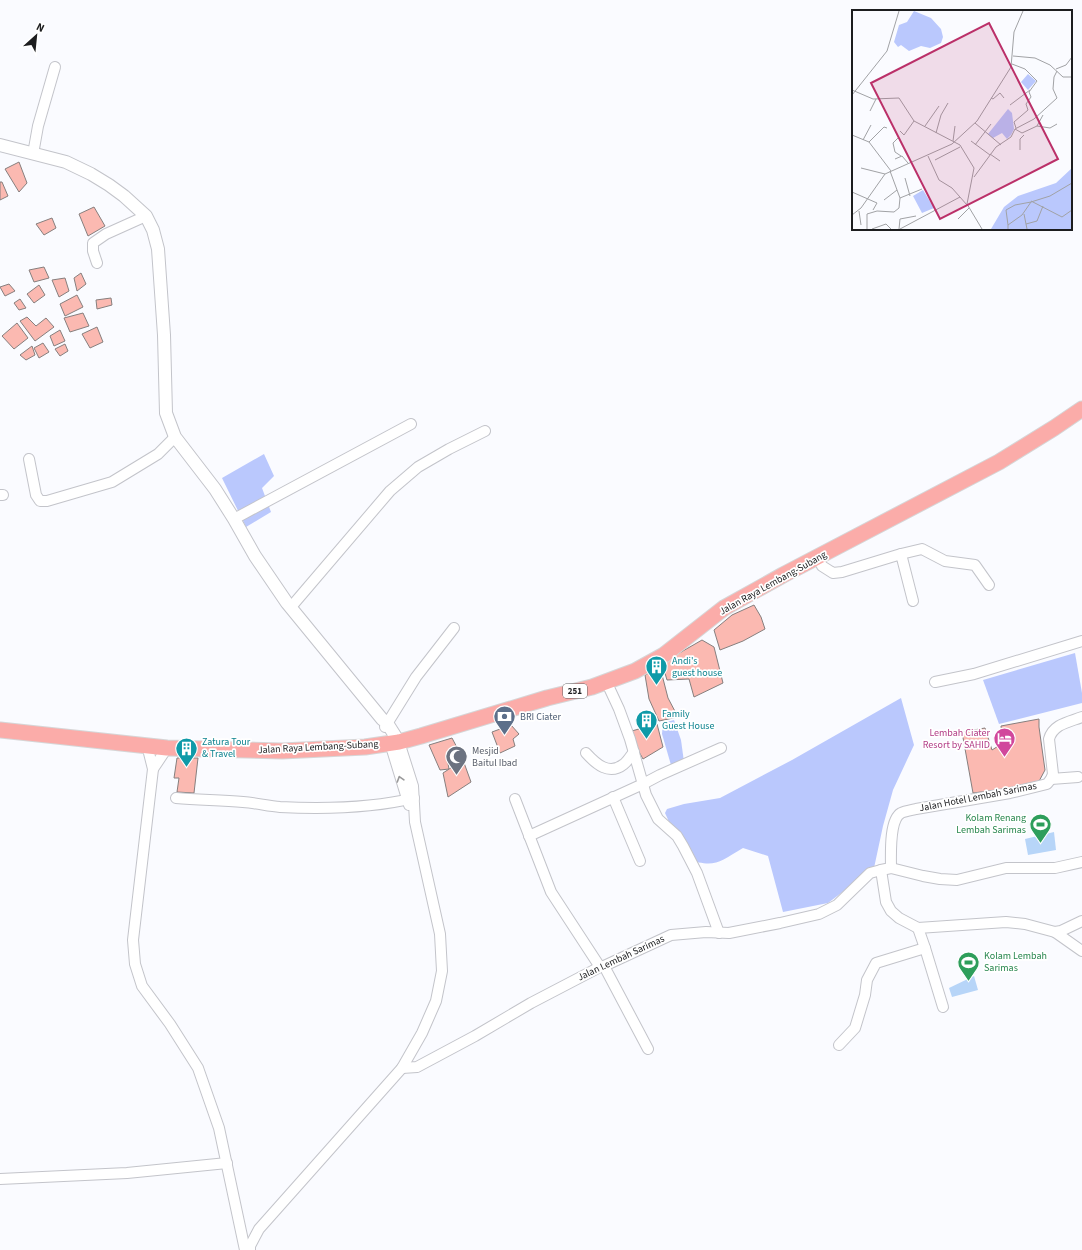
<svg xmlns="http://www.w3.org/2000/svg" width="1082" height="1250" viewBox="0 0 1082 1250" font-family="'Source Sans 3',sans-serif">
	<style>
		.green { fill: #bac8fd }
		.water { fill: #b7d5f8 }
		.building { fill: #fbb9b1; stroke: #867f7e }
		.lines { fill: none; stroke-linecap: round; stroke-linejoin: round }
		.minor-casing { stroke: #c3c4ca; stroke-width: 12 }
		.tertiary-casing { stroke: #c3c4ca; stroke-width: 14 }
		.primary-casing { stroke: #d6d6d7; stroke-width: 17 }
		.minor { stroke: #fff; stroke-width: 10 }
		.tertiary { stroke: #fff; stroke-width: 12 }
		.primary { stroke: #fbaca9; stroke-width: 15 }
		.oneway { stroke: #99999a }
		.labels { text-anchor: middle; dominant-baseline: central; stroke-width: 3.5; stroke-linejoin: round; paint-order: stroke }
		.shield { fill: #fff; stroke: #606162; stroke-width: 1 }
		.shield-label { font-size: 9px; font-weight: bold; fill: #1c1d1f }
		.street-label { font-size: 10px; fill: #1c1d1f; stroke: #fff }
		.culture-label { font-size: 10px; fill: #0d838f; stroke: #fff; text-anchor: start }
		.service-label { font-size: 10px; fill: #4e5e75; stroke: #fff; text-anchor: start }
		.hotel-label { font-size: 10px; fill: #b23c85; stroke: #fff; text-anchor: end }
		.worship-label { font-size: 10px; fill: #5b616d; stroke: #fff; text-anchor: start }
		.leisure-label { font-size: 10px; fill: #27864d; stroke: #fff; text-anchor: end }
		.inset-road { fill: none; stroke: #a1a2a5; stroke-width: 1 }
		.view { fill: #bb3069; fill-opacity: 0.15; stroke: #bb3069; stroke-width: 2 }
		.inset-edge { fill: none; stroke: #1c1d1f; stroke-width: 2 }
	</style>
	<rect width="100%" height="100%" fill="#fafbff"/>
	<g class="green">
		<path d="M264,454L274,476L262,488L271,512L246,527L222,478Z"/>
		<path d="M1075,653L1082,693V703L999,724L983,680Z"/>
		<path d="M901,698L914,745L893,790L883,826L874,868L828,903L783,912L768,856L743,848C718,863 715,868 686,859L665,813L667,809L684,804L720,798L792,760Z"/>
		<path d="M674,720L681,740L684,762L671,765L662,734L663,723Z"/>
	</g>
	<g class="water">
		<path d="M1054,832L1056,850L1028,855L1025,839Z"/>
		<path d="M974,976L978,990L952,997L949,988Z"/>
	</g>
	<g class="building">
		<path d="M19,162L27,183L19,192L5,169Z"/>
		<path d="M0,182H2L8,196L0,200Z"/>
		<path d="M94,207L105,226L88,236L79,214Z"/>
		<path d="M52,218L56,228L44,235L36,224Z"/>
		<path d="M44,267L49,278L34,282L29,270Z"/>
		<path d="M81,273L86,284L77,291L74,278Z"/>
		<path d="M65,278L69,291L59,297L52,280Z"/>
		<path d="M9,284L15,291L5,296L0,287Z"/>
		<path d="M39,285L45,295L34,303L27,294Z"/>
		<path d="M77,295L83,307L65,316L60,304Z"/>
		<path d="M111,298L112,305L97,309L96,300Z"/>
		<path d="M20,299L26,308L19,310L14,303Z"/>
		<path d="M83,313L89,326L70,332L64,318Z"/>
		<path d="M27,317L36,326L46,318L54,327L35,341L20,321Z"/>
		<path d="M17,323L28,338L14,349L2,336Z"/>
		<path d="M97,327L103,342L90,348L82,334Z"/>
		<path d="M60,330L65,341L54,346L50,336Z"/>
		<path d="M43,343L49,352L39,358L34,348Z"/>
		<path d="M65,344L68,351L60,356L55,349Z"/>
		<path d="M32,346L35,355L26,360L20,355Z"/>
		<path d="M754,605L761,617L765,629L743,641L720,650L714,630L732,615Z"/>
		<path d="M702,640L714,647L723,683L694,697L689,679L667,680L662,663Z"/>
		<path d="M660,667L668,698L678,717L659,721L649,699L645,675Z"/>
		<path d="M1039,719V727L1045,770L1037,785L973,793L962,732L985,728L992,750L1003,743L1001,726Z"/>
		<path d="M657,724L663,747L643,759L628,732Z"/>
		<path d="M511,725L519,734L513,739L515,746L500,753L492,732Z"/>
		<path d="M452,738L461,755L448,763L449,769L440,770L429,745Z"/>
		<path d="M177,758H198L194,793L177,792L179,778H174Z"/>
		<path d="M463,760L471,782L448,797L443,773Z"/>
	</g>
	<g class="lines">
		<defs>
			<g id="minor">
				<path d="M33,154L38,126L55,67"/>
				<path d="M97,263L93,251V243L106,234L146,216"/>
				<path d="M29,459L36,495L40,501H47L112,482L158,454L175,437"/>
				<path d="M0,495H3"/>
				<path d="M234,519L411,424"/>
				<path d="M901,554L922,549L945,561L975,565L989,585"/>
				<path d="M818,557L822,566L833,573L842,572L901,554L913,601"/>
				<path d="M291,607L390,491L418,467L449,449L485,431"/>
				<path d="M606,681L619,709L630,739L646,795L658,819L677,836L683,846L697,873L719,933"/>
				<path d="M935,682L974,674L1082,641"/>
				<path d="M385,727L416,677L454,628"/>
				<path d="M390,743L409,805"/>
				<path d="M147,745L153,769L133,940L135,964L142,986L170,1024L198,1068L219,1128L245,1250"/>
				<path d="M586,753C596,764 609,776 624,764C628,761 631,755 634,752"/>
				<path d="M153,769L167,748"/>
				<path d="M1051,779L1078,777"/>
				<path d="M613,797L640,861"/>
				<path d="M176,798C199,800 221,800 243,802C256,803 268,806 280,807C322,809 373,808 414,798"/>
				<path d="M515,799L551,892L600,967"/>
				<path d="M529,836L643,784L660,775L721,748"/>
				<path d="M891,868C891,855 889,820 901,813C905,811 912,810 916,809L1010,793L1047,784L1051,779L1053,774L1049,739C1053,724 1069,722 1082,717"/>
				<path d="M881,870L886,902L891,911L899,918L918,928L1006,922L1025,924L1055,932L1061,931L1082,921"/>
				<path d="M918,928L925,948L943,1007"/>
				<path d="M1055,932L1082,951"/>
				<path d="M604,966L648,1049"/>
				<path d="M839,1045L855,1028L865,995L867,980L876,963L925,948"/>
				<path d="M402,1068L417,1067L475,1036L531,1003L600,967L604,966L671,935L706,932L729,933L780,923L819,914L837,905L870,873L881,870L891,868L923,876L940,879L957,880L1006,868H1055L1082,862"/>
				<path d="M0,1179L127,1173L227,1163"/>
				<path d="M250,1250V1246L259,1229L402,1068L422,1033L436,1001L442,971L440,934L415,822L413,786L399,742"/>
			</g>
			<path id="tertiary" d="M0,145L66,162L91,174L109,185L124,196L146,216L153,230L158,249L164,335L166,413L175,437L215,489L234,519L255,556L287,603L382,719L387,723L399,742"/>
			<path id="primary" d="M0,730L167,748L282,751L365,747L399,742L421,736L547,698L592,687L635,671L664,655L724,608L783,575L999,462L1054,428L1082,409"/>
		</defs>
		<use href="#minor" class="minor-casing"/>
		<use href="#tertiary" class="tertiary-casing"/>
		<use href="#primary" class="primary-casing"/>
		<use href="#minor" class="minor"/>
		<use href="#tertiary" class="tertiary"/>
		<use href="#primary" class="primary"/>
	</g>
	<defs><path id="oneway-chevron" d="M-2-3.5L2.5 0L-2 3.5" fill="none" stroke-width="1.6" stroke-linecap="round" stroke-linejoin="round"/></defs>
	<use class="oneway" href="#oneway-chevron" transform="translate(400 779) rotate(-107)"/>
	<defs>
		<symbol id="building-pin" viewBox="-11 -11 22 30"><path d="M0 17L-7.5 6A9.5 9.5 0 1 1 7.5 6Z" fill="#0f9aa8" stroke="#fff"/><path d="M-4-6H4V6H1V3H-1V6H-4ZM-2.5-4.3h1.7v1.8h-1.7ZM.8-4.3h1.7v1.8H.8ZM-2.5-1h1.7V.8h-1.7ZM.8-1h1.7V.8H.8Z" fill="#fff"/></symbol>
		<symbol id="bank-pin" viewBox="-11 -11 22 30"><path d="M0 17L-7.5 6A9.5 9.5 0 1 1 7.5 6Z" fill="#5c6f8a" stroke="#fff"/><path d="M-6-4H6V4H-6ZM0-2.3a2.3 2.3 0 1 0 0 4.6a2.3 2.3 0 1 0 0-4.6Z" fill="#fff"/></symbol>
		<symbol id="hotel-pin" viewBox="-11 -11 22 30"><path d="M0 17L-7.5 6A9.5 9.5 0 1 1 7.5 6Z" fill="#d1479c" stroke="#fff"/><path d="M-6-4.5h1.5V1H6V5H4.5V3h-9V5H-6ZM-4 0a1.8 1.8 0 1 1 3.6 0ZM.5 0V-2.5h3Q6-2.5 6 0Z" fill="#fff"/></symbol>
		<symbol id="mosque-pin" viewBox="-11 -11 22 30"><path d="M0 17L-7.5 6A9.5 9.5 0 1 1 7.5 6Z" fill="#6b7280" stroke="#fff"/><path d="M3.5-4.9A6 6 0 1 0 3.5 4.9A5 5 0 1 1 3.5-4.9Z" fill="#fff"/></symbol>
		<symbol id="stadium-pin" viewBox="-11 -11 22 30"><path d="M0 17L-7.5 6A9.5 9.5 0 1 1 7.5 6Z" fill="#2e9e5b" stroke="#fff"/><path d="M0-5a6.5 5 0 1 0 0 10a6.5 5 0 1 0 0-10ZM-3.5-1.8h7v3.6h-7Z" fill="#fff"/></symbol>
	</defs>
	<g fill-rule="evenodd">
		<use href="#building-pin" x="644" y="654" width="25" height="34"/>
		<use href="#bank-pin" x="492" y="704" width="25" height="34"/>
		<use href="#building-pin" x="634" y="708" width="25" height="34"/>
		<use href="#hotel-pin" x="992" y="726" width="25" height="34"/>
		<use href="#building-pin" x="174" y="736" width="25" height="34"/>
		<use href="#mosque-pin" x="444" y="744" width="25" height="34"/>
		<use href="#stadium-pin" x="1028" y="812" width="25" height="34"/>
		<use href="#stadium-pin" x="956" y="950" width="25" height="34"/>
	</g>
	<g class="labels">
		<rect class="shield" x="563" y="684" width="24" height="14" rx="3"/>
		<g class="shield-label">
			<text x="575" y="691">251</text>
		</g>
		<g class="street-label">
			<text transform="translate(773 583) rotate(-29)">Jalan Raya Lembang-Subang</text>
			<text transform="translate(318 747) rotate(-3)">Jalan Raya Lembang-Subang</text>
			<text transform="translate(978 797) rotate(-11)">Jalan Hotel Lembah Sarimas</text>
			<text transform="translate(621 958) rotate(-25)">Jalan Lembah Sarimas</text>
		</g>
		<g class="culture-label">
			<text x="672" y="661">Andi's<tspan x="672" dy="12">guest house</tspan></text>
			<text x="662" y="714">Family<tspan x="662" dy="12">Guest House</tspan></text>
			<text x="202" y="742">Zatura Tour<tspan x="202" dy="12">&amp; Travel</tspan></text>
		</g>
		<g class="service-label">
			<text x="520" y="717">BRI Ciater</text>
		</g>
		<g class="hotel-label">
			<text x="990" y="733">Lembah Ciater<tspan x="990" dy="12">Resort by SAHID</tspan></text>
		</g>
		<g class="worship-label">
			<text x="472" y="751">Mesjid<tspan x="472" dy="12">Baitul Ibad</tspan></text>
		</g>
		<g class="leisure-label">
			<text x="1026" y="818">Kolam Renang<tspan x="1026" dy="12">Lembah Sarimas</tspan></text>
			<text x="984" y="956" text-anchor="start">Kolam Lembah<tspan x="984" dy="12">Sarimas</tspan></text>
		</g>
	</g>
	<g transform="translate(852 10)">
		<rect width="220" height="220" fill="#fafbff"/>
		<path d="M62,1L79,8L89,19L91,27L89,33L78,38L69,36L57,41L49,35L46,37L42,32L47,15L55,12ZM176,64L184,71L176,80L169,72ZM156,99L160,103L162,119L159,125L155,129L150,123L141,128L136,124ZM220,158V219H139L152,197L166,186L204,173ZM71,180L82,198L70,203L61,186Z" fill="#bac8fd"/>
		<path class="inset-road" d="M161,46L183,48L198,55L211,67H220M160,54L173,59L185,71L177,82L179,87L174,94L176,100L162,112L164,118M204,59L214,55L220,47M0,80L21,89L47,88L62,111L108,135L122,158L115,194L130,219M0,85L35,41L47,1M139,88L141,89L148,83L152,88M158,95L178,80M18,101L24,89M123,113L149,135M73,116L87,96M185,116L198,118L205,114M163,119L170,123L185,116L191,105M48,121L52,125L62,111M84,123L89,105L96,93M0,125L17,132L39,161M47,127L41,133L43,142L49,146M11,130L19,115M101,131L103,116M119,131L138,145M17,132L32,117L35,118M123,135L139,114M168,140V129L172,125M138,144L148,151M76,146L87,170L100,178L115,195M43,149L50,146L56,153M83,150L108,137M9,158L33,164M38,161L48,188L70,179M122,167L144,137L159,127L163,119L182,109L205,88L201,79L202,67L205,61M53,168L58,186M0,182L25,193L21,200M32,190L45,180M179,191L210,207L220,200M7,201L9,215M172,204L175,219M0,205L9,198L33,164L100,134L125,111L159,57L162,22L171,1M106,209L117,198M174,214L185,211L191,196M156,215L154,200L163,195L179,192M15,219V204L25,201L42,202L47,198L48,188M20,219L34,214L39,219M47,219L48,209L64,206M48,219L108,187M156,219V215L170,205L179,192L198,186L220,173"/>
		<path class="view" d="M137,13L206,149L88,209L19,73Z"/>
		<rect width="220" height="220" class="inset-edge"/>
	</g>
	<g transform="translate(36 36) rotate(27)" stroke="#ffffff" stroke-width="3" paint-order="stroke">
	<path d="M0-3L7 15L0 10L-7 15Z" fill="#1c1d1f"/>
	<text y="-6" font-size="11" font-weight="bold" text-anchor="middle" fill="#1c1d1f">N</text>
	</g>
</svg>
